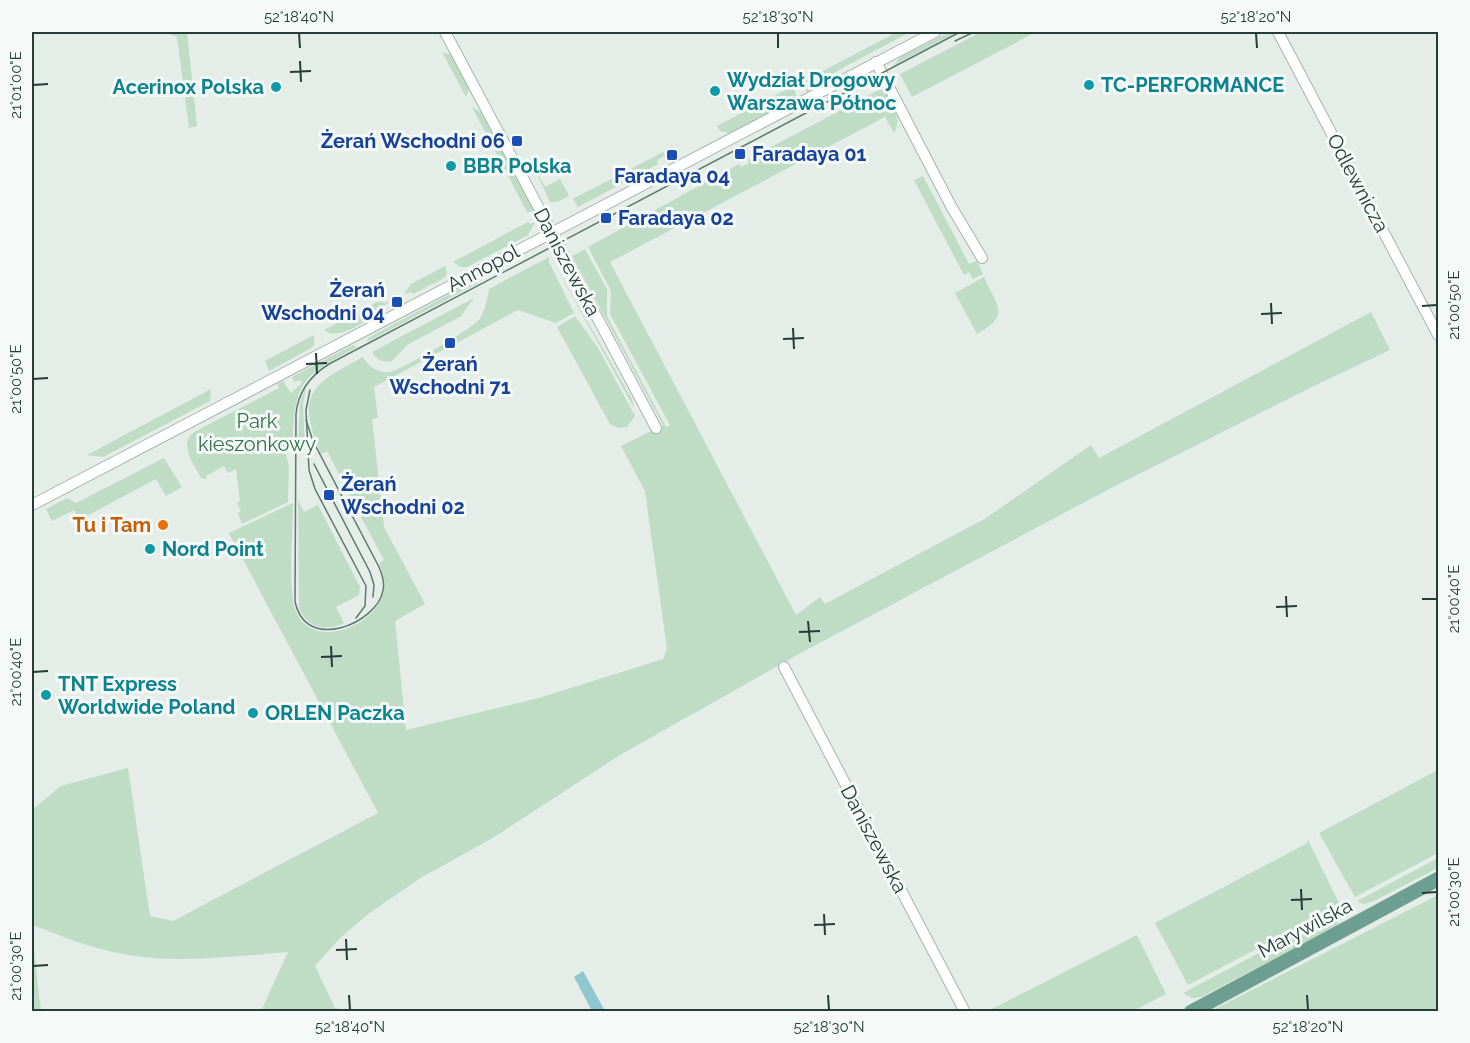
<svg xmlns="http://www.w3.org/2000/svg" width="1470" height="1043" viewBox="0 0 1470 1043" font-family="Raleway,sans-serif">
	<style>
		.green { fill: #bfdcc5 }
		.water { fill: #90c7ce }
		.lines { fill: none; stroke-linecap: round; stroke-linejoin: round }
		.minor-casing { stroke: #a7b5af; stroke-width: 12 }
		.major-casing { stroke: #c2c9c7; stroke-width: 15 }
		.minor { stroke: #fff; stroke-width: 10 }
		.major { stroke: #6c9f90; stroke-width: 14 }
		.tram { stroke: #5f7971; stroke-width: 1.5 }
		.ticks { fill: none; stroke: #253d36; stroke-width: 2 }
		.culture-dot { fill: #0f9aa8; stroke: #f5f9f7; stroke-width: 2 }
		.transit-dot { fill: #1a4fb4; stroke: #f5f9f7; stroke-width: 2 }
		.food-dot { fill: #e8710a; stroke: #f5f9f7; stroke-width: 2 }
		.labels { text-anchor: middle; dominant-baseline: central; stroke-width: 6; stroke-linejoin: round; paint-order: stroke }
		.culture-label { font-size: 20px; font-weight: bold; fill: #0d838f; stroke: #f5f9f7; text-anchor: start }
		.transit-label { font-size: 20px; font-weight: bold; fill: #164399; stroke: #f5f9f7; text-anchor: start }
		.street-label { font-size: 20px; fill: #253d36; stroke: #f5f9f7 }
		.park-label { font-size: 20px; fill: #317247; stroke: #f5f9f7 }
		.food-label { font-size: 20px; font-weight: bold; fill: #c56008; stroke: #f5f9f7; text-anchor: end }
		.neatline { fill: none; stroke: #253d36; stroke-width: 2 }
		.ticks-label { font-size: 15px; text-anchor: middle; fill: #253d36 }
	</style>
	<rect width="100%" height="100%" fill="#e4ede8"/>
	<g class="green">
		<path d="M163,32H187L197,126L189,128L177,37Z"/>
		<path d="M897,32H910L837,71L807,92L800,83Z"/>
		<path d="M949,32H957L894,65L900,57Z"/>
		<path d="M981,32H1036L912,97L900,74Z"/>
		<path d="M442,52L451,55L469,89L466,97Z"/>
		<path d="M793,86L797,97L792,100L730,133L720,131L717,126Z"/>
		<path d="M879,90H884C891,103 903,118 894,133L885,117L610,262L796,615L820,597L825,604L986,518L1091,445L1099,458L1371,312L1390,350L1318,384L1115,486L797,655L620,755L491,839L422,877L368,914L339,939L315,966L335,1008L340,1009L335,1011H261L288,952C227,957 161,966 101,949C77,943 54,933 32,925V810L61,786L128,768L150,916L173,921L378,813L229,533L293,503C293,527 288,589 295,609C311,659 406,620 379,563L384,560L361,517L364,515L359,505L356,507L327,451L321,454C295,394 312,384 363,357C369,368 378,373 390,372C399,371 473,328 479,320C485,311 487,300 489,289L549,257V262L574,313L556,323L518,310L374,387L378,418L372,419L384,527L425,604L395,621L406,730L539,698L663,659L667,649L645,491L621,446L663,425L572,256L585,249L607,289V316L666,427L670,425L610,314L611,291L588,247L739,164L741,167L749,163L748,160L756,155Z"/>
		<path d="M472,107L481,112L534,211L527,212Z"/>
		<path d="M663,152L665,156L657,160L658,164L578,207L573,199Z"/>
		<path d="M529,157L545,187L560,179L569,196L557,202H550Z"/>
		<path d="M923,176L969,264L977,261L983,274L973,279L969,272L964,275L914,180Z"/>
		<path d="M528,222L530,224L535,222L528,235L467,267H461L453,262Z"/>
		<path d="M554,263L632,399L634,408Z"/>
		<path d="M445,266L447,273L444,278L413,294L411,292L404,294L411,284Z"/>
		<path d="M984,277C996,305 1012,315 977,334L955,293Z"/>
		<path d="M478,279V283L367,342L368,338Z"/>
		<path d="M474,298L461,316L407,345L392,361C384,363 376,360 372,352Z"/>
		<path d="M377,302L389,303L383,306L385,309C370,317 339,343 324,330Z"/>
		<path d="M575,316L598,348L635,416L627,427L618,428L610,424L557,327Z"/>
		<path d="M314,335V344L311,348L269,371L265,361Z"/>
		<path d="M353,345L357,347C302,376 294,381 293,445L284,447L289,466L288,502L242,524L238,513L241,511L237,503L240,501L236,469L228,473L224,466L206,476L207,479L201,478C194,464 178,444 194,432L279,388L277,384L283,381L291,393L302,383L300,380L294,382L292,377Z"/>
		<path d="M306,386L303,404L305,446L298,445L300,402Z"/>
		<path d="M211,389L210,401L103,457L87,455Z"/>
		<path d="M164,458L182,487L166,496L156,479L79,520L74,510L52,521L46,509L67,498L76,503Z"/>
		<path d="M298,500L304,512L318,505L360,587L359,595L336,607L344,623C326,632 308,628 299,609Z"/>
		<path d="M1438,770V853L1355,897L1319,833Z"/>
		<path d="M1308,840L1340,905L1188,985L1155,923L1306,844Z"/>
		<path d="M1438,858V868L1372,902L1363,904L1357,901Z"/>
		<path d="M1438,895V1011H1211Z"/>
		<path d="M1344,908L1342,918L1336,926L1201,997L1192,998L1183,993Z"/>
		<path d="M32,934L41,1011H32Z"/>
		<path d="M1137,935L1166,994L1133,1011H988Z"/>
	</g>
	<path class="water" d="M583,971L605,1011H592L574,977Z"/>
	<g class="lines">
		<defs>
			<g id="minor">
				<path d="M445,32L656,428"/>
				<path d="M1278,32L1438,335"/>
				<path d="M876,62L951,206L982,258"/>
				<path d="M32,505L935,32"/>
				<path d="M784,667L965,1012"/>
			</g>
			<path id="major" d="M1191,1012L1438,879"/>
		</defs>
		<use href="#minor" class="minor-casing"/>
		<use href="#major" class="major-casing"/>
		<use href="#minor" class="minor"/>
		<use href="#major" class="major"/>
		<g class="tram">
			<path d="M955,41L974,32"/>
			<path d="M310,390L306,410L309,470L315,489L366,586L365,606L356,618"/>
			<path d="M306,420L313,441L379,567C382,574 385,582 383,590C378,623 305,654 295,601L296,414C298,391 310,376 329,364L960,32"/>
			<path d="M314,464L370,572L374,585L373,597"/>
		</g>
	</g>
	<path class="ticks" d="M299,33L300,48M778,33V48M1256,33L1257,48M300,61L301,82M290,72L311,71M33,85L48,84M1271,303L1272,324M1422,306L1437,305M1261,314L1282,313M793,328L794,349M783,339L804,338M316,353L317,374M306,364L327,363M33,379L48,378M1286,596L1287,617M1422,599H1437M1276,607L1297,606M808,621L810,642M799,632L820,631M331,646L332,667M321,657L342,656M33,672L48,671M1301,889L1302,910M1422,893L1437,892M1291,900L1312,899M824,914L825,935M814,925L835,924M346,939L347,960M336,950L357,949M33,966L48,965M349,995L350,1010M828,995L829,1010M1307,995L1308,1010"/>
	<g class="culture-dot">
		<circle cx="1089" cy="85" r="6"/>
		<circle cx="276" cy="87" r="6"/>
		<circle cx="715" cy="91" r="6"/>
		<circle cx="451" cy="166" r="6"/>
		<circle cx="150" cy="549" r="6"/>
		<circle cx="46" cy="695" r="6"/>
		<circle cx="253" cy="713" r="6"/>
	</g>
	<g class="transit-dot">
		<rect x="511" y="135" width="12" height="12" rx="3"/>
		<rect x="734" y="148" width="12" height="12" rx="3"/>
		<rect x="666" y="149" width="12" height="12" rx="3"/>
		<rect x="600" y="212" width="12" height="12" rx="3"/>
		<rect x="391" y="296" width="12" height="12" rx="3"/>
		<rect x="444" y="337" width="12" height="12" rx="3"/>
		<rect x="323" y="489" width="12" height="12" rx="3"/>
	</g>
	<circle class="food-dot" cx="163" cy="525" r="6"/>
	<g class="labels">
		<g class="culture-label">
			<text x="727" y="80">Wydział Drogowy<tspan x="727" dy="23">Warszawa Północ</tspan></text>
			<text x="1101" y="85">TC-PERFORMANCE</text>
			<text x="264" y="87" text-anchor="end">Acerinox Polska</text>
			<text x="463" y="166">BBR Polska</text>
			<text x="162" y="549">Nord Point</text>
			<text x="58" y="684">TNT Express<tspan x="58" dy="23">Worldwide Poland</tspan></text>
			<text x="265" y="713">ORLEN Paczka</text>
		</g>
		<g class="transit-label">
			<text x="505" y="141" text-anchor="end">Żerań Wschodni 06</text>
			<text x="752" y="154">Faradaya 01</text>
			<text x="672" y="176" text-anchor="middle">Faradaya 04</text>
			<text x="618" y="218">Faradaya 02</text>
			<text x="385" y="290" text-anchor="end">Żerań<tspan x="385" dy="23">Wschodni 04</tspan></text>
			<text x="450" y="364" text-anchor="middle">Żerań<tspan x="450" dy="23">Wschodni 71</tspan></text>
			<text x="341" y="484">Żerań<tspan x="341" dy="23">Wschodni 02</tspan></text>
		</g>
		<g class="street-label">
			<text transform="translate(1358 183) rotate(62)">Odlewnicza</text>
			<text transform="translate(567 262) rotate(62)">Daniszewska</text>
			<text transform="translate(483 268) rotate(-28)">Annopol</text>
			<text transform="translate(874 839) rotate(62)">Daniszewska</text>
			<text transform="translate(1305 928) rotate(-28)">Marywilska</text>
		</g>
		<g class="park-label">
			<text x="257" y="421">Park<tspan x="257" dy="23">kieszonkowy</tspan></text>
		</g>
		<g class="food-label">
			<text x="151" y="525">Tu i Tam</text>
		</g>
	</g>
	<rect width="1470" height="1043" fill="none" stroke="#f5f9f7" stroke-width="66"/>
	<rect x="33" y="33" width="1404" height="977" class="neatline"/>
	<g class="ticks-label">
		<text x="299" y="22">52°18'40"N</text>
		<text x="778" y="22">52°18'30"N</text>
		<text x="1256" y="22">52°18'20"N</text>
		<text transform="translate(16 85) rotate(-90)" y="5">21°01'00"E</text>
		<text transform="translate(1454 305) rotate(-90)" y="5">21°00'50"E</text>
		<text transform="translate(16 379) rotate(-90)" y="5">21°00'50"E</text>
		<text transform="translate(1454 599) rotate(-90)" y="5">21°00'40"E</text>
		<text transform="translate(16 672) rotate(-90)" y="5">21°00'40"E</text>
		<text transform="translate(1454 892) rotate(-90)" y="5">21°00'30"E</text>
		<text transform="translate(16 966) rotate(-90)" y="5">21°00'30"E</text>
		<text x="350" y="1032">52°18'40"N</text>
		<text x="829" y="1032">52°18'30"N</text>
		<text x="1308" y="1032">52°18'20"N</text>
	</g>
</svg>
